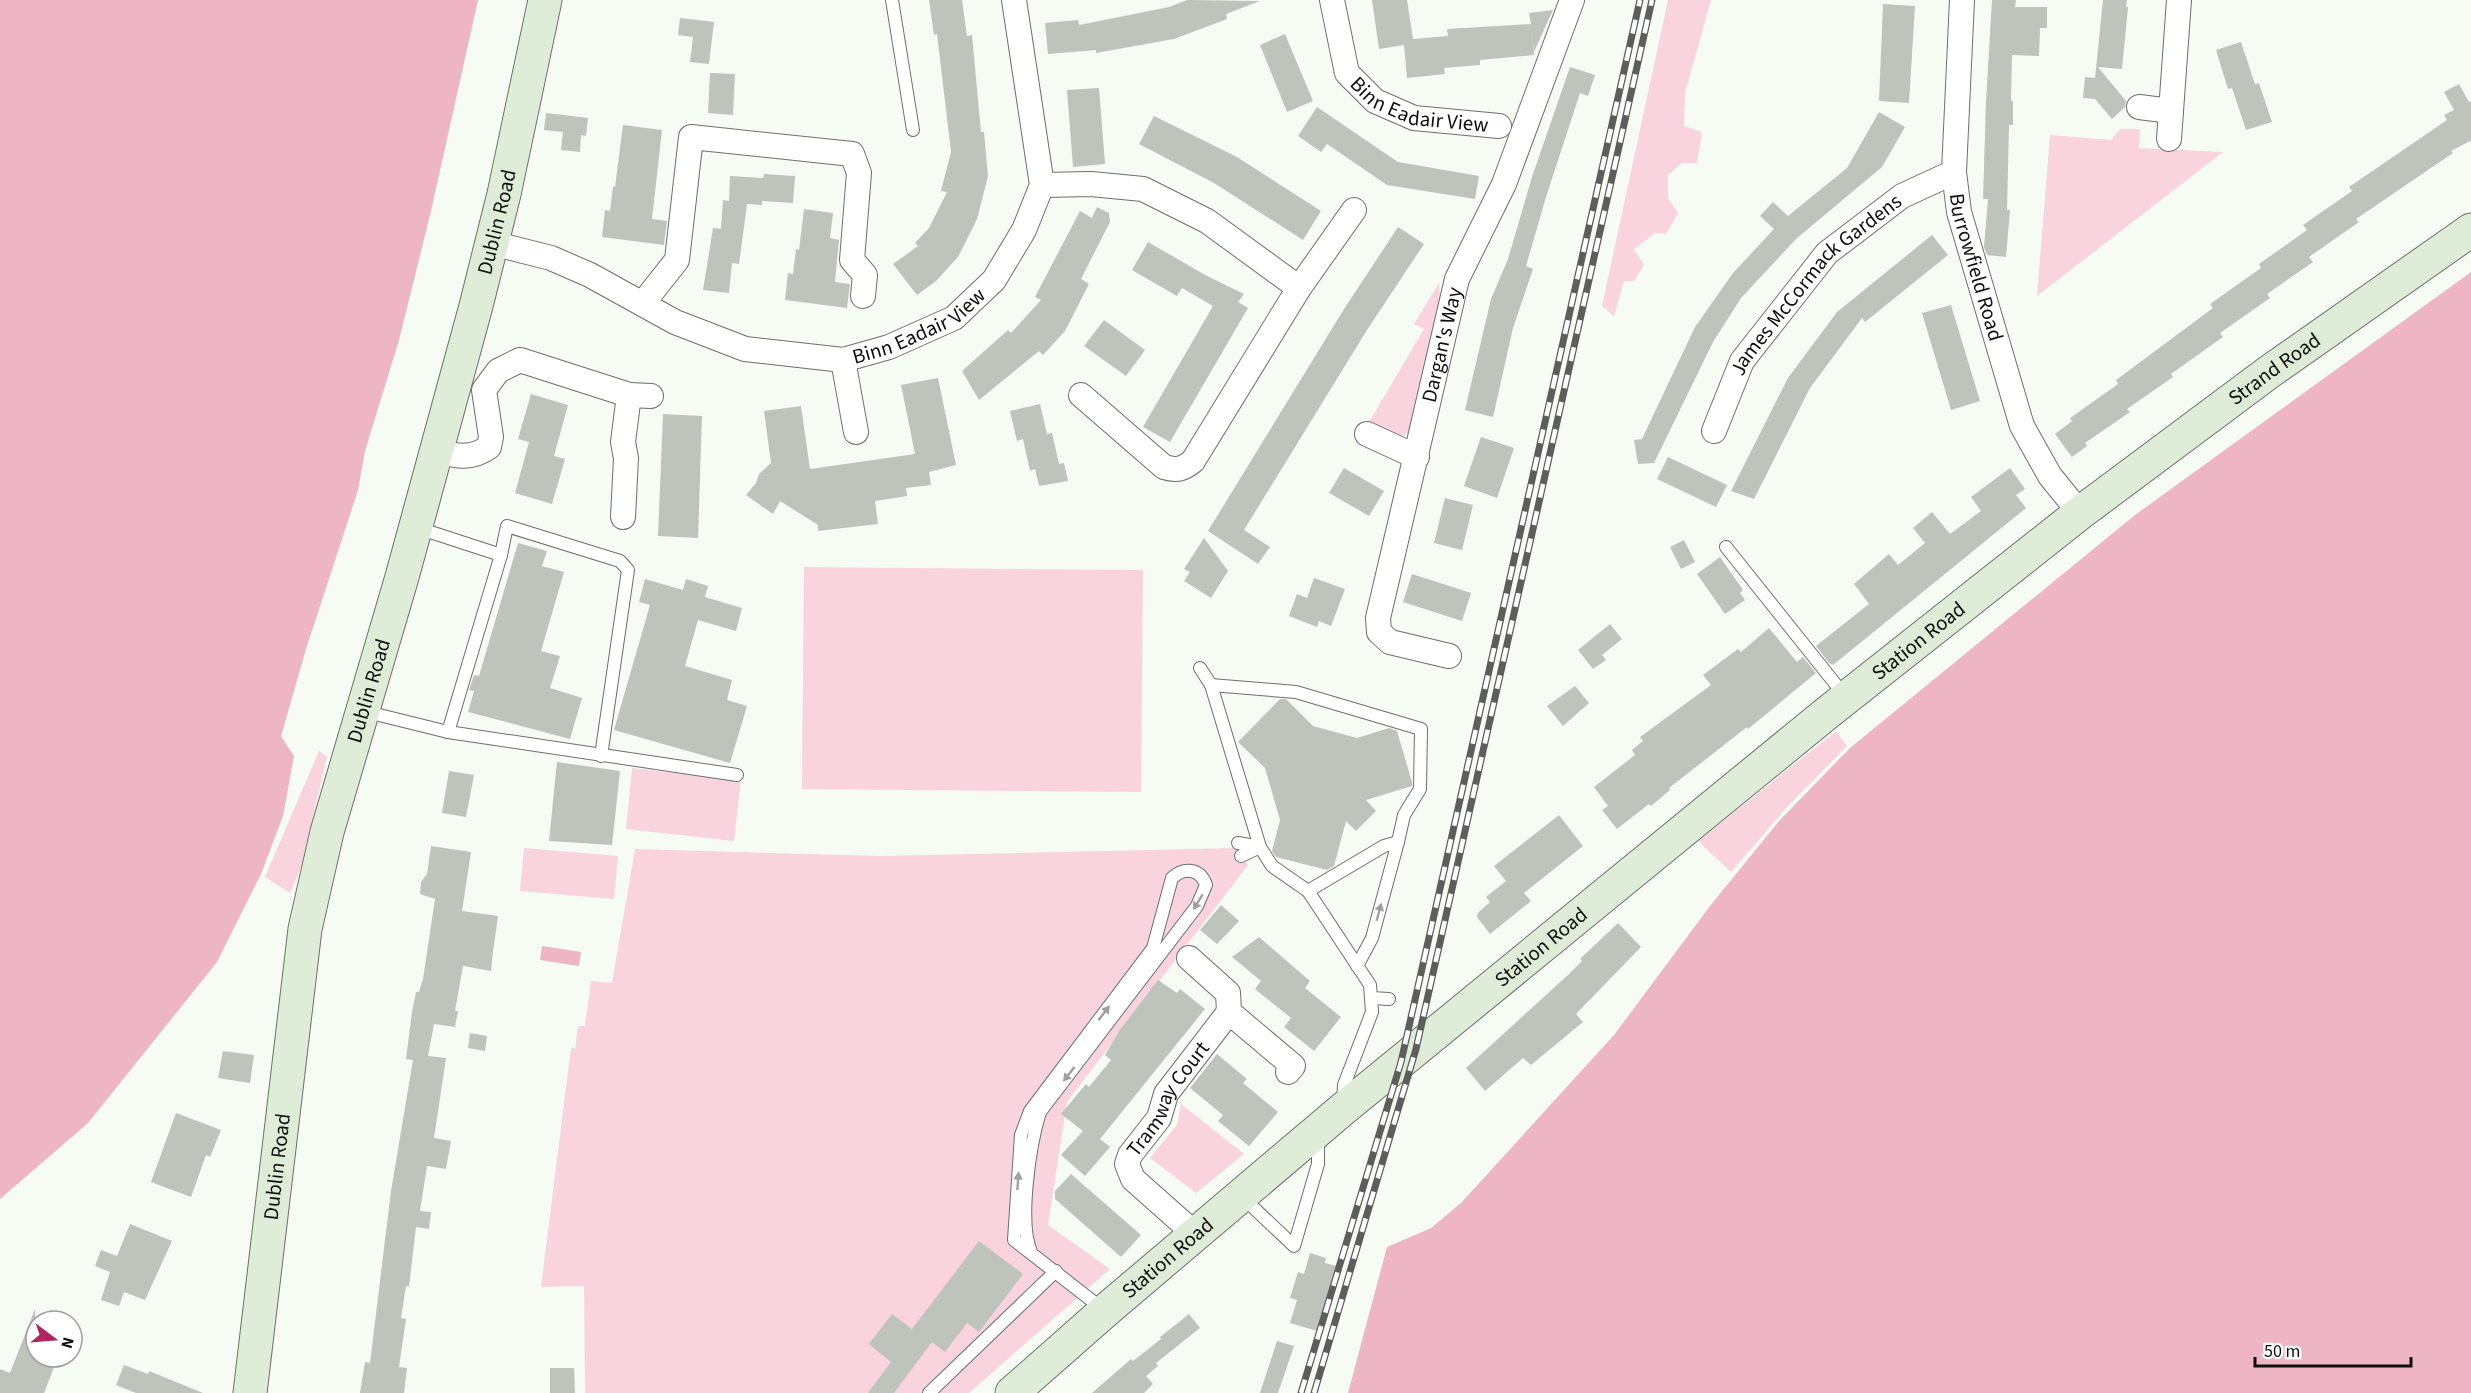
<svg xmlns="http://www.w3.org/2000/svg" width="2471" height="1393" viewBox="0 0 2471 1393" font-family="'Source Sans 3',sans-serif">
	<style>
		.green { fill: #f9d3dd }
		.water { fill: #eeb5c4 }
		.building { fill: #bec3bc }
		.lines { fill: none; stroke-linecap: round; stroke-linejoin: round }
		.lane-casing { stroke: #6b7069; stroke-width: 14 }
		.street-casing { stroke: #6b7069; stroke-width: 26 }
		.secondary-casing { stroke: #6b7069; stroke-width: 35 }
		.lane { stroke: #fff; stroke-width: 12 }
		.street { stroke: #fff; stroke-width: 24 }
		.secondary { stroke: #deecd8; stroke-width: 33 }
		.rail-casing { stroke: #5b5e5a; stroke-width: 7 }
		.rail { stroke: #fff; stroke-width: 4.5; stroke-dasharray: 14; stroke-linecap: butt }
		.oneway { fill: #9f9f9f }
		.labels { text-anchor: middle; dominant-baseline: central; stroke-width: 5; stroke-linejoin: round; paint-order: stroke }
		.street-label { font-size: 21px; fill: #0f100e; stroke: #fff }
	</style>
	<rect width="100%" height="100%" fill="#f6fcf4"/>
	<g class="green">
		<path d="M1668,0H1711L1685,93L1684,126L1702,132L1697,163H1682L1668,175V198L1678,213L1666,234L1655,233L1634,249L1644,265L1634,281H1624L1614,316L1602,306Z"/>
		<path d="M2120,129H2140L2139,148L2223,152L2037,296L2050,135L2111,140Z"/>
		<path d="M1439,283L1441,314L1410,431C1395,444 1381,436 1365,429L1424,329L1414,324Z"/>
		<path d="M804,567L1143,570L1141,792L802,789Z"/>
		<path d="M1836,731L1847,746L1787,807L1731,872L1698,841Z"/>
		<path d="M319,751L327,757L301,867L290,893L265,877Z"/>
		<path d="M632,768L741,780L734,841L626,829Z"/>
		<path d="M524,848L618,856L614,899L520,891Z"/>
		<path d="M1237,848L1248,865L1067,1102L1048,1225L1110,1269L969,1393H585L584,1286L541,1287L571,1048L575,1049L578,1026H585L591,981L612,983L635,849L880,856Z"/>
		<path d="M1181,1104L1244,1154L1196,1193L1150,1158L1177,1125Z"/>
	</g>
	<g class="water">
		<path d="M0,0H478L431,211L399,340L365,451L358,490L306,649L281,736L294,756L283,816L261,874L217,962L88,1123L0,1199Z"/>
		<path d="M2471,272V1393H1348L1387,1247L1431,1228L1461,1203L1614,1035L1710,906L1779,821L1850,748L2135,515Z"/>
		<path d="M542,946L581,952L579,966L540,960Z"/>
	</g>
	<g class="building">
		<path d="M929,0H962L967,36L972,35L981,132H984L988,176L977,219L958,257L936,281L917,295L893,264L918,246L915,243L929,228L947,192L941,191L951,152L937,34L934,35Z"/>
		<path d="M1187,0L1260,1L1226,14L1227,19L1174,39L1096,53V50L1048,54L1045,23L1078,20L1079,25L1169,7Z"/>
		<path d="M1372,0H1407L1413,39L1448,36L1447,29L1531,24L1529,13L1553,10L1534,52L1532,31L1534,55L1480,60V65L1444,68L1445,74L1407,78L1404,45L1379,49Z"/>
		<path d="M1992,0H2016L2015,7H2047V28H2040L2039,56L2012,55L2011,101H2013V125H2009L2007,210H2010L2006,257L1987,255L1984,247L1988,199H1983L1986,101Z"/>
		<path d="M2103,0H2127L2126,7H2128L2122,69L2098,67L2126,101L2125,107L2112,119L2095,99L2083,98L2085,77L2095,78Z"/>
		<path d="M1883,4L1915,6L1909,103L1879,101Z"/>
		<path d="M680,18L714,22L709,64L690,62L693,37L678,35Z"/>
		<path d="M1285,34L1313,101L1287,112L1260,45Z"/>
		<path d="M2241,42L2255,84L2259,83L2272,122L2246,130L2232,88L2228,89L2216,50Z"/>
		<path d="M1570,67L1595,75L1588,96L1580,93L1546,197L1526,266L1533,269L1513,328L1493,417L1465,410L1491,299L1508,259L1532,177Z"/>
		<path d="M710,73L735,74L733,115L708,113Z"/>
		<path d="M2459,84L2469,102L2471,101V143L2470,141L2451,151L2453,153L2356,219L2359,222L2309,257L2313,262L2267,294L2270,298L2220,333L2223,337L2171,374L2173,377L2127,409L2130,412L2085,443L2087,446L2072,457L2055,434L2072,421L2070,418L2118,384L2116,380L2213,308L2210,304L2261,268L2259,264L2307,230L2303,225L2352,191L2349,187L2447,120L2444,115L2454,110L2444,92Z"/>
		<path d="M1099,88L1105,164L1073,167L1067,90Z"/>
		<path d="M1317,107L1398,162L1479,176L1475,199L1387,185L1327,144L1321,152L1298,136Z"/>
		<path d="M1879,112L1905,127L1882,167L1796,239L1741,298L1713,342L1654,463L1638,464L1634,440L1642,439L1695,327L1733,273L1774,229L1760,216L1773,202L1788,216L1847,168Z"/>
		<path d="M546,113L588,118L586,136L581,135L580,152L561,150L563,132L544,130Z"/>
		<path d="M1154,116L1237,157L1321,211L1303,240L1214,183L1139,144Z"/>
		<path d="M623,125L662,130L652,219L667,221L664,245L602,237L605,210L610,211L613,186L615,187Z"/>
		<path d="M764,174L795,176L793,203L762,201V205L747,204L739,264L732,263L729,293L703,290L713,228L721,229L723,200L729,201L730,176L763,178Z"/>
		<path d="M1097,207L1109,213L1110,222L1081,279L1089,284L1065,331L1043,355L1039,351L979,400L962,371L1008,330L1011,333L1041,300L1035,297L1080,211L1092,218Z"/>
		<path d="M804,209L833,213L830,238L839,240L835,282L850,284L847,308L785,300L788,273L793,274L796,249L799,250Z"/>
		<path d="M1398,227L1424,244L1367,330L1244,530L1270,547L1258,564L1208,531L1344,309Z"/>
		<path d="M1932,235L1948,255L1865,322L1862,318L1810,388L1754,499L1731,491L1788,378L1837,312Z"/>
		<path d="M1148,242L1207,276L1244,294L1238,302L1248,308L1170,442L1143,427L1213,306L1182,288L1177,296L1132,270Z"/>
		<path d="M1951,305L1980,401L1951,410L1922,313Z"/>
		<path d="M1104,320L1145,350L1126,376L1084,346Z"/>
		<path d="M938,378L956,465L929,472L931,485L906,488L907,496L875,501L878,524L818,531V525L780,501L773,514L746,495L756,483L759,474L771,463L764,411L801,406L810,469L915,454L901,385Z"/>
		<path d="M531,394L568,405L554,456L565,459L552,504L515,493L529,442L518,439Z"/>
		<path d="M1040,404L1047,434L1052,433L1059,464L1064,463L1068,481L1039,486L1035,469L1030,471L1023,439L1017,441L1010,411Z"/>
		<path d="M663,414L702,416L698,538L658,536Z"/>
		<path d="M1481,437L1514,448L1497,498L1464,486Z"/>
		<path d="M1668,457L1727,485L1716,507L1657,479Z"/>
		<path d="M1344,468L1384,491L1369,516L1329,493Z"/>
		<path d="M2010,468L2025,489L2016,495L2026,508L1833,665L1829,663L1816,646L1869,604L1854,584L1889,554L1898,565L1925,543L1913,528L1932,512L1950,534L1981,511L1971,497Z"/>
		<path d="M1445,498L1473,505L1462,550L1434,543Z"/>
		<path d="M1204,538L1228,571L1211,598L1184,581L1190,572L1184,569Z"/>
		<path d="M1684,540L1695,562L1681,569L1670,547Z"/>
		<path d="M518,543L547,551L542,566L564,572L541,651L560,656L550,688L582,698L570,739L468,712L474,691L469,690L474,675L479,676Z"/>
		<path d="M1720,557L1743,590L1740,593L1745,600L1725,614L1697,574Z"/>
		<path d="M1412,574L1471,593L1462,621L1403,602Z"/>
		<path d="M1314,578L1345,589L1331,626L1319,621L1317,627L1289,616L1297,594L1307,598Z"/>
		<path d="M645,579L683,590L686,579L708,586L705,597L742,608L736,631L698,620L685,666L732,680L727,700L747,706L730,763L614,730L650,605L639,602Z"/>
		<path d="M1610,624L1622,639L1602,655L1606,660L1593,669L1578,650Z"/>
		<path d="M1769,628L1797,662L1803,657L1816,673L1748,729L1747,727L1669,788L1670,790L1651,806L1649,804L1617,829L1602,810L1608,806L1594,787L1635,755L1632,750L1643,741L1640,737L1711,685L1703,675L1738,649L1741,652Z"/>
		<path d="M1575,686L1589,703L1563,726L1547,706Z"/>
		<path d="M1280,699H1286L1313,726L1357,738L1389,728L1397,731L1412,782V786L1366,800L1376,811L1356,831L1346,821L1334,866L1327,870L1276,857L1272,851L1280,820L1265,768L1238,742Z"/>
		<path d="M557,762L620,771L612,845L549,841Z"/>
		<path d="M449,771L474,775L466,817L442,813Z"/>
		<path d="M1559,815L1583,846L1524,893L1531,901L1490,934L1477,917L1478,913L1490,902L1486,897L1506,881L1494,866Z"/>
		<path d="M431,846L471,852L462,911L498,916L493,952L491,971L463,966L455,1011H458L455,1027L434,1024L428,1056L446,1058L434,1138L451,1141L446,1169L427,1166L420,1211L431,1212L429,1229L416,1227L409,1287L406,1286L401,1318L406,1319L399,1367L407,1368L404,1393H360L365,1362L370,1363L391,1191L413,1060L406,1059L412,1012L416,992H419L423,979L435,899L420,894L421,882L427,874Z"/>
		<path d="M1221,905L1239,921L1217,944L1200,930Z"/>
		<path d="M1618,923L1641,947L1576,1014L1583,1022L1531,1065L1523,1058L1485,1091L1466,1068L1569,974L1582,961L1580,959Z"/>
		<path d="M1259,937L1310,981L1305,988L1341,1017L1314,1051L1284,1027L1291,1018L1255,989L1261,981L1232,957Z"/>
		<path d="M1158,980L1177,993L1180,989L1205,1009L1100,1139L1110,1147L1085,1176L1061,1155L1083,1131L1061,1114L1086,1084L1089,1087L1111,1060L1105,1055L1120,1030Z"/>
		<path d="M470,1033L487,1036L485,1051L468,1048Z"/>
		<path d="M223,1051L254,1055L250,1083L218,1078Z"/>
		<path d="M1217,1054L1247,1079L1243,1083L1278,1112L1249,1146L1218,1121L1223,1115L1190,1088Z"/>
		<path d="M176,1113L221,1130L210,1157L206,1155L191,1197L151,1182Z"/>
		<path d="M1071,1174L1141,1235L1121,1257L1055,1199V1191Z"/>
		<path d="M130,1224L172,1241L145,1300L124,1292L119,1306L101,1300L110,1272L95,1266L101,1250L117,1256Z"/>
		<path d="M979,1241L1023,1274L979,1332L967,1323L945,1352L932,1342L894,1393H868L891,1362L869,1344L892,1314L912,1329Z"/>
		<path d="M1310,1253L1326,1258L1325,1263L1337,1266L1317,1331L1290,1323L1297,1300L1290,1298L1298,1272L1304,1274Z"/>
		<path d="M35,1309L36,1357H58L44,1393H0V1369L10,1373Z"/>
		<path d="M1189,1314L1200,1328L1156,1363L1158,1366L1146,1376L1153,1384L1144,1393H1092L1131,1359L1133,1361L1161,1339L1160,1337Z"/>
		<path d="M1277,1341L1294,1346L1278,1393H1260Z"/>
		<path d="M124,1365L148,1374L149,1371L203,1393H136L116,1385Z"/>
		<path d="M550,1368H574L575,1393H550Z"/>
	</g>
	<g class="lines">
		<defs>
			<g id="lane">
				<path d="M892,0L913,130"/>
				<path d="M1726,547L1845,696"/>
				<path d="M501,555L507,526L620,561L628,570L601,756"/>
				<path d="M1200,668L1211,685L1260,847L1272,866L1308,891"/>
				<path d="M1211,685L1296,692L1421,729L1420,789L1404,815L1398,842"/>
				<path d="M363,711L448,732L501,555L418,528"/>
				<path d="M448,732L737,775"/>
				<path d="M1238,843L1260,847"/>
				<path d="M1241,856L1260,847"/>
				<path d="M1371,998L1389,999"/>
				<path d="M1343,1103L1344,1085L1372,1012L1370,985L1308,891L1384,846L1398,842L1372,938L1357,966"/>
				<path d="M1241,1196L1294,1246L1318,1164V1148L1310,1139"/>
				<path d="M1031,1252C1018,1222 1030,1144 1040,1112L1197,906L1206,885C1200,868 1184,867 1172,878L1153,948L1030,1111L1021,1135L1014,1240L1104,1310"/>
				<path d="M929,1393L1056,1271"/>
			</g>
			<g id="street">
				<path id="s1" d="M1332,0L1347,73L1375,101L1414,118L1499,126"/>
				<path id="s2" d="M1962,0L1954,172L1959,212L2022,426L2050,476L2080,513"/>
				<path d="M2139,107L2171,111"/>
				<path d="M2169,139L2179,0"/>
				<path d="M1042,185L1091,184L1143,189L1207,221L1299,288"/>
				<path id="s3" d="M492,243L551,258L590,275L675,322L745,349L843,360L889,347L954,318L994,280L1024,230L1042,185L1014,0"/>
				<path d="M643,303L677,260L691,137L852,154L859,173L852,260L865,275L863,296"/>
				<path d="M843,360L856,432"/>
				<path d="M1081,395L1164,467C1177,471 1183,469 1193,461L1299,288L1354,210"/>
				<path id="s4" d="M1714,431L1742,361L1827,253L1902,196L1954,172"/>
				<path d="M1367,434L1417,457"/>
				<path d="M435,451C456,456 471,460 489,447L491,437L484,390L498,371L520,360L629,395L651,396"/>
				<path d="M623,517L626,458L623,442L629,395"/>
				<path id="s5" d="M1449,656L1390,642L1379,632L1378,618L1457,279L1504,184L1572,0"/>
				<path d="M1189,958L1228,993L1229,1012L1293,1066L1288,1072"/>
				<path id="s6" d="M1195,1234L1133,1179L1127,1164L1130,1155L1159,1118L1166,1094L1229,1012"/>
			</g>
			<g id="secondary">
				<path id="s7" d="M250,1393L305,929L327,832L402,577L476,306L504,194L545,0"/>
				<path id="s8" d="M1012,1393L1105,1311L1343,1109L1827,713L2080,513L2269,372L2471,230"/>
			</g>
		</defs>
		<use href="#lane" class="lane-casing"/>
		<use href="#street" class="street-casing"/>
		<use href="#secondary" class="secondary-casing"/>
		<use href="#lane" class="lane"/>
		<use href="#street" class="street"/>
		<use href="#secondary" class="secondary"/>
		<defs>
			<g id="rail">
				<path d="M1301,1393L1401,1062L1640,0"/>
				<path d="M1314,1393L1416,1049L1652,0"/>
			</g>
		</defs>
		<use href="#rail" class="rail-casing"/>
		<use href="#rail" class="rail"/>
	</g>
	<defs><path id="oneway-solid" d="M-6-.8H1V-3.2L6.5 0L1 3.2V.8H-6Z" transform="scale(1.5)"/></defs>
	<g class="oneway">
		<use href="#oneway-solid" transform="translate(1198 902) rotate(121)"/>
		<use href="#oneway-solid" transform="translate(1379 912) rotate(-75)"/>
		<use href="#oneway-solid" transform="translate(1104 1013) rotate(-53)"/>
		<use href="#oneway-solid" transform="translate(1069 1074) rotate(128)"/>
		<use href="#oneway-solid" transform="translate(1018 1181) rotate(-86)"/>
	</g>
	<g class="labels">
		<g class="street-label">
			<text stroke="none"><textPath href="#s1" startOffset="158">Binn Eadair View</textPath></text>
			<text stroke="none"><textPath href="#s7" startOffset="1200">Dublin Road</textPath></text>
			<text stroke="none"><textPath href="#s2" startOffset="270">Burrowfield Road</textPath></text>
			<text stroke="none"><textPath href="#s4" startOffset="182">James McCormack Gardens</textPath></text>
			<text stroke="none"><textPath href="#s3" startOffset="458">Binn Eadair View</textPath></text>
			<text stroke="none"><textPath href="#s5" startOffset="370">Dargan's Way</textPath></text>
			<text stroke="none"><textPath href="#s8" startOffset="1626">Strand Road</textPath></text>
			<text stroke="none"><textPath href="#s8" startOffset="1178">Station Road</textPath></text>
			<text stroke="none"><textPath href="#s7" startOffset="714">Dublin Road</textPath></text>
			<text stroke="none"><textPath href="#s8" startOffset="692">Station Road</textPath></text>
			<text stroke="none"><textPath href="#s6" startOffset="177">Tramway Court</textPath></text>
			<text stroke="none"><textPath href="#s7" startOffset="228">Dublin Road</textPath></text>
			<text stroke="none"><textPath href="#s8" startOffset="206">Station Road</textPath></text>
		</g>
	</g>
	<g transform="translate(54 1339) rotate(106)"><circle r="28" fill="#ffffff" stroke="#9f9f9f" stroke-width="1.5"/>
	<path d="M0-4.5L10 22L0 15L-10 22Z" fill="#b1255f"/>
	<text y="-9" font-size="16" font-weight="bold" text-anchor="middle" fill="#0f100e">N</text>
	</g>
	<path d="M2255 1357v9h156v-9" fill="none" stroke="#0f100e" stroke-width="3"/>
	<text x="2264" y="1357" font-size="18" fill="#0f100e" stroke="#ffffff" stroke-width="4.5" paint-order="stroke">50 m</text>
</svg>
